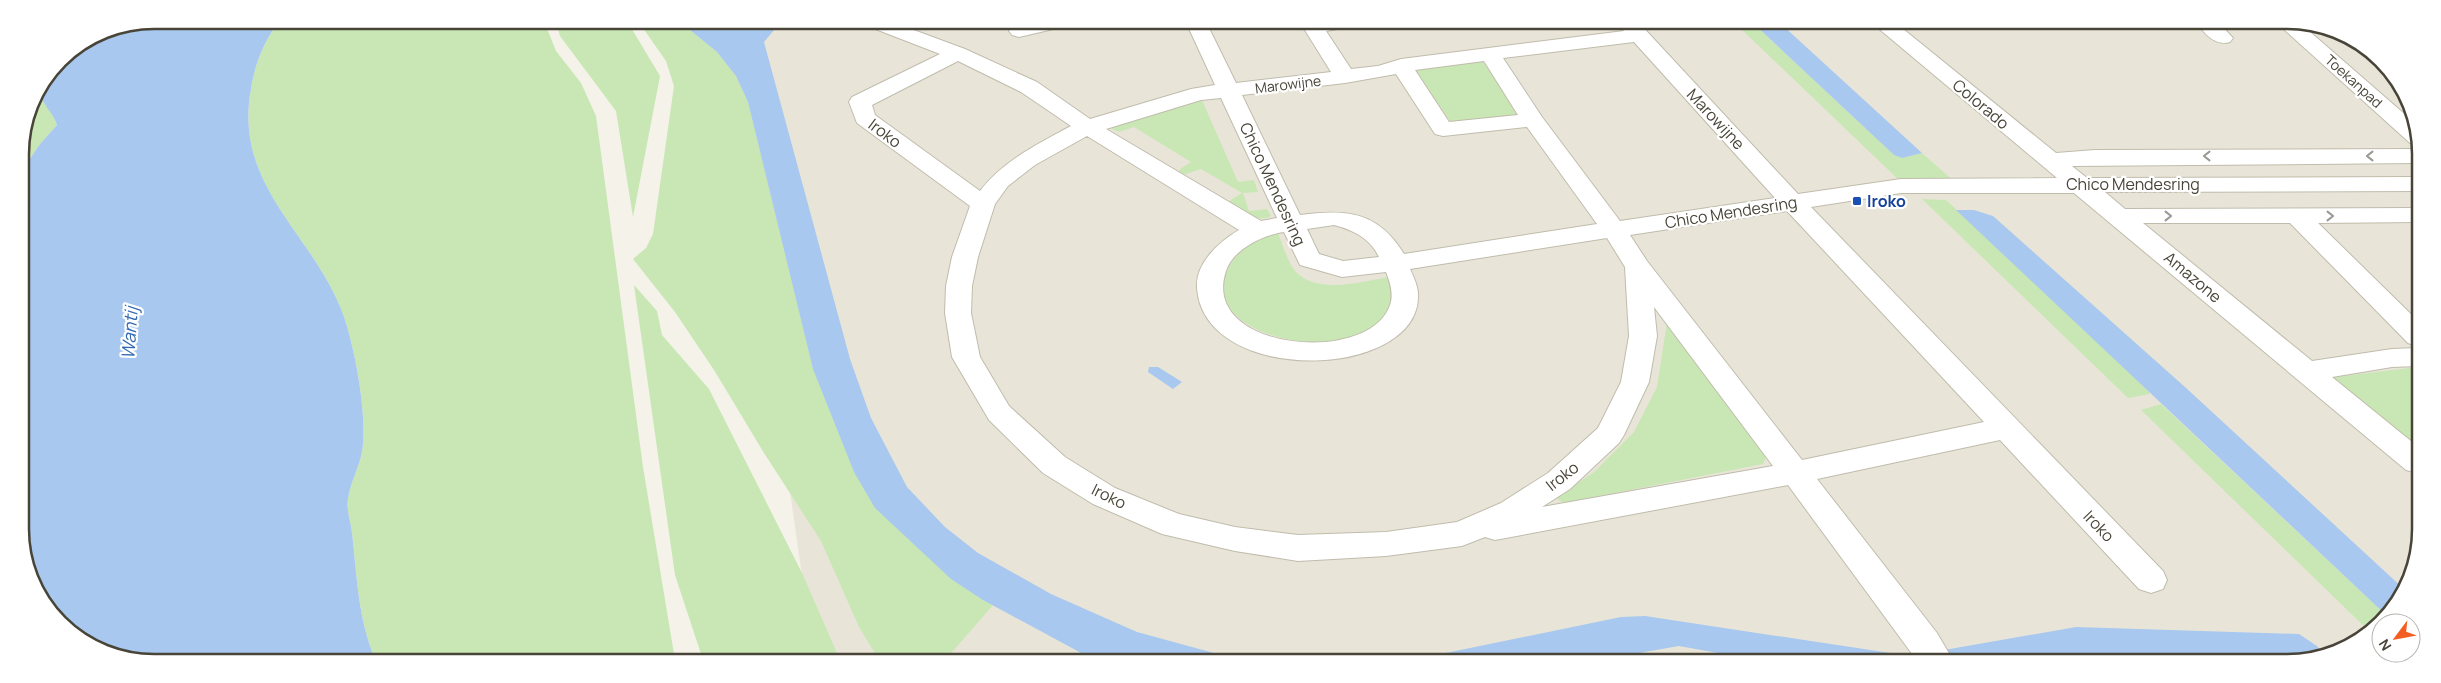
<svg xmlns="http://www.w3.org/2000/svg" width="2441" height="683" viewBox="0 0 2441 683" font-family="Manrope,sans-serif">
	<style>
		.residential { fill: #e8e5d8 }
		.green { fill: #c8e7b4 }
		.water { fill: #a8c8ef }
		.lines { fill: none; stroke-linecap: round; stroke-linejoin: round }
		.minor-casing { stroke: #c0bcac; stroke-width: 2 }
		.minor { fill: #fff; fill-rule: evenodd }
		.oneway { stroke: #9a9892 }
		.transit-dot { fill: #1a4fb4; stroke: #fff; stroke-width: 2 }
		.labels { text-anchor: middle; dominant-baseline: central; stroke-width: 4.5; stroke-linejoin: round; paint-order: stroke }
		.far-street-label { font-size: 14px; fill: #484438; stroke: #fff }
		.street-label { font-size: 16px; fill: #484438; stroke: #fff }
		.transit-label { font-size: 16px; font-weight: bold; fill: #164399; stroke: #fff; text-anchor: start }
		.water-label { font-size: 18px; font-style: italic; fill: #336ab2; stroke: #fff }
		.rim { fill: none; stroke: #484438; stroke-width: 2.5 }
	</style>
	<rect width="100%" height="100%" fill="#f4f2e9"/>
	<path class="residential" d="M669,21L2322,24L2382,59L2418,128L2417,564L2399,603L2369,635L2296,663L814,660L731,78Z"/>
	<g class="green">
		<path d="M280,20L544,21L556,51L581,83L596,116L643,467L675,660L375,659C358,618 357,577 352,533C351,523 346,509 348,499C350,483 359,468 362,452C368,417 355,348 343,314C313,233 233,186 251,89C255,63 264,41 280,20Z"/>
		<path d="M556,21H627L660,76L633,217L616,111L560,36Z"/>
		<path d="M638,21H679L717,52L736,76L748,102L813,368L951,579L994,604L945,660H879L859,627L821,541L764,453L714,370L675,312L633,259L646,248L653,234L674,86L666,61Z"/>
		<path d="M1756,26L1894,155L1902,158L1922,153L1956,183L1901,182L1740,28Z"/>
		<path d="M1482,61L1522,115L1452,124L1415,70Z"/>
		<path d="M42,83C39,106 52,106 57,125L40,144L20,173C20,143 24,108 42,83Z"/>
		<path d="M1201,98L1238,182L1254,180L1258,192L1243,193L1249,211L1267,209L1271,216C1255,224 1241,211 1226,203L1242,193L1201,169L1183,175L1179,172L1180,169L1191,162L1134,127L1119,132L1112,129L1114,124Z"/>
		<path d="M1922,199L1946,200L2144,385L2150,394L2128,398Z"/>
		<path d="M1278,233C1282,243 1289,265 1296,272C1320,296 1367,280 1395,276C1395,284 1397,299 1393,306C1359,374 1192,337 1228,269C1240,246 1253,239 1278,233Z"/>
		<path d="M634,285L657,311L662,335L709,389L803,575L840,660H703L675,575Z"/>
		<path d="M1667,322L1769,450L1763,464L1564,503L1556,498L1594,472L1634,432L1657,387Z"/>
		<path d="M2417,367V450L2328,378Z"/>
		<path d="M2161,404L2387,616L2371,633L2141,410Z"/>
	</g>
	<g class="water">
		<path d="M154,20H280C264,41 255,63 251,89C233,186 313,233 343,314C355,348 368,417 362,452C359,468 350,483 348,499C346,509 351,523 352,533C357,577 358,618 375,659H119L59,624L23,555L20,173L40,144L57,125C54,113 41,104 40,91C40,72 87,35 105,30C120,25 138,23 154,20Z"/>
		<path d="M679,21H788L774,30L764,42L850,359L871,418L907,487L945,527L978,553L1051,594L1137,632L1214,653L1269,661L1094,660L983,600L951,579L875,508L854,472L813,369L748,102L736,76L717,52Z"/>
		<path d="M1753,23H1780L1922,153L1902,158L1894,155Z"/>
		<path d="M1956,210H1974L1993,216L2185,387L2405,590L2399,603L2387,616Z"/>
		<path d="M1149,367H1158L1182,382L1173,389L1148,372Z"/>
		<path d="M1645,616L1910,656L2076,627L2299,634L2317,646L2322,653L2296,663L2168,660L2105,662H1768L1679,646L1593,661H1388L1436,655L1621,617Z"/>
	</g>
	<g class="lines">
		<defs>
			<g id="minor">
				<path d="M862,21L892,22L965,49L1037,82L1090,119L1191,89L1215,85L1186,22H1206L1236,83L1331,72L1303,27L1307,22H1358L1355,26L1326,31L1351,69L1378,66L1401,59L1624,31L1618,23H1639L1798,194L1901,179L2057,178L1878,28L1875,24H1897L2056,153L2095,150L2418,149V163L2072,166L2087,178L2418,177V191L2105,192L2125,209L2418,208V222L2318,223L2418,321L2417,346L2408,343L2290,223H2143L2312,361L2392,349L2417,348V366L2392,367L2332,377L2417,446V473L2406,470L2074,193H1901L1811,207L2163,571L2167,580L2163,589L2151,593L2139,589L2000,440L1817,479L1937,633L1954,662H1918L1788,485L1495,540L1485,537L1462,546L1386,556L1298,561L1235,551L1162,534L1093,504L1043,473L989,420L952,357L945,313L946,286L952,257L970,206L857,123L849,102L852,97L940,54L865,25ZM1634,42L1775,198L1620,221L1542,117L1503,58ZM958,61L1021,92L1071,126C1038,144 1004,160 980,191L875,115L872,105ZM1484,61L1518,115L1449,122L1415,70ZM1396,74L1435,134L1443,136L1527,127L1597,224L1404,254C1378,211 1346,209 1300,215L1242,95L1345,83ZM1221,98L1277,218L1261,221L1106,129L1201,100ZM1087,136L1239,230C1220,241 1195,263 1197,288C1204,386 1415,380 1418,298C1419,288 1414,278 1410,269L1607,238L1625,267L1629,336L1621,382L1598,428L1548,473L1501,503L1457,522L1386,532L1298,535L1235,527L1179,514L1115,488L1065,457L1009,406L980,357L971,313L972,286L978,257L995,204L1008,186L1035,165ZM1787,211L1984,422L1802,460L1647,261L1630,235ZM1334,225C1353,230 1370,238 1379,257L1343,261L1319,254L1307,229ZM1284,232L1300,265L1342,277L1386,272C1390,282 1394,294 1390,305C1370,366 1199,351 1226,271C1233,249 1263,235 1284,232ZM1654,307L1773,466L1542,507L1570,489L1619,443L1624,435L1649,382L1657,336Z"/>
				<path d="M1033,22H1069L1066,26L1019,37L1012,35L1009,31L1012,27Z"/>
				<path d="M2198,24H2220L2233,38L2230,42C2216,46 2206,36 2198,24Z"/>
				<path d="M2278,24H2301L2417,125L2418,145L2410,143Z"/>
			</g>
		</defs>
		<use href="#minor" class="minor-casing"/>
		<use href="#minor" class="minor"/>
	</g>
	<defs><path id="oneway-chevron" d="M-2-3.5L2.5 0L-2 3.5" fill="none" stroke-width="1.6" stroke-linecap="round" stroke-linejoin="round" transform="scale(1.25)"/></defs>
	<g class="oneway">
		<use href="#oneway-chevron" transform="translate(2207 156) rotate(180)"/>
		<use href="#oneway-chevron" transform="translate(2370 156) rotate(180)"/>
		<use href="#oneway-chevron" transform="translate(2168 216)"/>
		<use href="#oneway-chevron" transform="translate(2330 216)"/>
	</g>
	<rect class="transit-dot" x="1852" y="196" width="10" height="10" rx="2.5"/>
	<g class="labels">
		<g class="far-street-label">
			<text transform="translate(2354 81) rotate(42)">Toekanpad</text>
			<text transform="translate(1288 84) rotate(-7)">Marowijne</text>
		</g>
		<g class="street-label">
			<text transform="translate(1981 104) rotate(40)">Colorado</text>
			<text transform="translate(1716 119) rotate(47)">Marowijne</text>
			<text transform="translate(885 133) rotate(37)">Iroko</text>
			<text transform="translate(1273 184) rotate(65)">Chico Mendesring</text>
			<text x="2133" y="184">Chico Mendesring</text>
			<text transform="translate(1731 212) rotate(-9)">Chico Mendesring</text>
			<text transform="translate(2193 277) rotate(40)">Amazone</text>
			<text transform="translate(1562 476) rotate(-38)">Iroko</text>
			<text transform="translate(1109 496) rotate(26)">Iroko</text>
			<text transform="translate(2099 526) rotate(46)">Iroko</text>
		</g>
		<g class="transit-label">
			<text x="1867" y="201">Iroko</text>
		</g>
		<g class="water-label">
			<text transform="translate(129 333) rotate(-86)">Wantij</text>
		</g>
	</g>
	<path d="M0 0H2441V683H0ZM154 29H2287A125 125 0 0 1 2412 154V529A125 125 0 0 1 2287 654H154A125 125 0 0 1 29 529V154A125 125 0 0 1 154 29Z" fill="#fff" fill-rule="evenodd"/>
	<path class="rim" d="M154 29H2287A125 125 0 0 1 2412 154V529A125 125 0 0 1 2287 654H154A125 125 0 0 1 29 529V154A125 125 0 0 1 154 29Z"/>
	<g transform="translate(2396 638) rotate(238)"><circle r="24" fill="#ffffff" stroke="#b6b4af"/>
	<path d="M0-4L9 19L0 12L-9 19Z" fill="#f45f21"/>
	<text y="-8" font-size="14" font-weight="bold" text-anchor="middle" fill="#484438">N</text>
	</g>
</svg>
